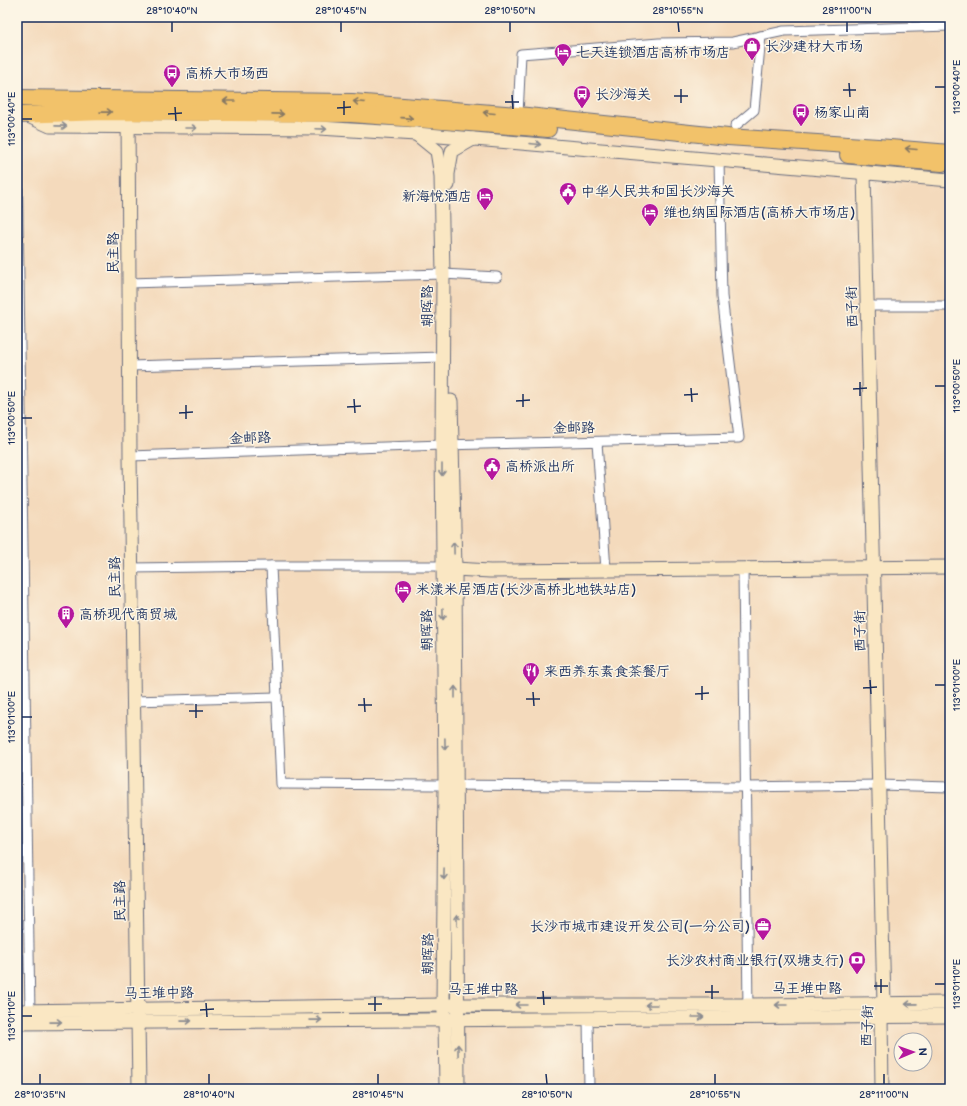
<svg xmlns="http://www.w3.org/2000/svg" width="967" height="1106" viewBox="0 0 967 1106" font-family="'Balsamiq Sans','LXGW WenKai TC',sans-serif">
	<style>
		.lines { fill: none; stroke-linecap: round; stroke-linejoin: round }
		.street-casing { stroke: #676b7f; stroke-width: 11 }
		.secondary-casing { stroke: #676b7f; stroke-width: 15 }
		.highway-casing { stroke: #676b7f; stroke-width: 18 }
		.street { stroke: #fff; stroke-width: 9 }
		.secondary { stroke: #fae7c3; stroke-width: 13 }
		.highway { stroke: #f2c26a; stroke-width: 16 }
		.oneway { stroke: #867864 }
		.oneway2 { stroke: #8a8b90 }
		.ticks { fill: none; stroke: #1b2f5e; stroke-width: 1.5 }
		.labels { text-anchor: middle; dominant-baseline: central; stroke-width: 3; stroke-linejoin: round; paint-order: stroke }
		.poi-label { font-size: 14px; fill: #1b2f5e; stroke: #fcf5e5; text-anchor: start }
		.street-label { font-size: 14px; fill: #1b2f5e; stroke: #fcf5e5 }
		.neatline { fill: none; stroke: #1b2f5e; stroke-width: 1.5 }
		.ticks-label { font-size: 10px; text-anchor: middle; fill: #1b2f5e }
	</style>
	<rect width="100%" height="100%" fill="#fcf5e5"/>
	<filter id="ink" filterUnits="userSpaceOnUse"><feTurbulence type="fractalNoise" baseFrequency=".025" numOctaves="2"/><feDisplacementMap in="SourceGraphic" scale="8" xChannelSelector="R" yChannelSelector="G"/><feConvolveMatrix kernelMatrix="1 2 1 2 8 2 1 2 1" color-interpolation-filters="sRGB"/></filter>
	<filter id="wash" filterUnits="userSpaceOnUse"><feTurbulence type="fractalNoise" baseFrequency=".012" numOctaves="4" result="noise"/><feDisplacementMap in="SourceGraphic" scale="16" xChannelSelector="R" yChannelSelector="G"/><feGaussianBlur stdDeviation="0.9" result="paint"/><feColorMatrix in="noise" values="0 0 0 0 0 0 0 0 0 0 0 0 0 0 0 0 0 1.4 0 .05"/><feComposite in="paint" operator="in"/></filter>
	<g filter="url(#wash)">
		<rect width="100%" height="100%" fill="#f4dabc"/>
	</g>
	<g filter="url(#ink)">
		<g class="lines">
			<defs>
				<g id="street">
					<path d="M518,115L521,54L659,43L733,42L784,31L950,26"/>
					<path d="M735,126L754,110L761,36"/>
					<path d="M17,147L30,1015"/>
					<path d="M129,283L443,274L497,277"/>
					<path d="M868,306H950"/>
					<path d="M129,366L443,357"/>
					<path d="M597,442L606,570"/>
					<path d="M130,456L442,445L739,438L722,296L719,160"/>
					<path d="M271,566L281,784L744,787L879,785L950,787"/>
					<path d="M131,568L271,566H443"/>
					<path d="M743,569L748,1011"/>
					<path d="M133,701L277,697"/>
					<path d="M588,1018L589,1089"/>
				</g>
				<g id="secondary">
					<path d="M128,112L130,456L139,1089"/>
					<path d="M26,115L50,126L319,128L416,134L950,180"/>
					<path d="M416,134L437,151L441,176L443,274L442,445L445,785L443,1005L445,1019L446,1089"/>
					<path d="M864,173L884,1004L881,1016L882,1089"/>
					<path d="M448,185V174L452,151L473,139"/>
					<path d="M451,401L455,569L458,1089"/>
					<path d="M446,567L455,569L490,571L950,567"/>
					<path d="M17,1011L443,1005H748L950,1003"/>
					<path d="M17,1023L950,1016"/>
				</g>
				<g id="highway">
					<path d="M17,98L352,102L518,115L728,137L878,147L950,153"/>
					<path d="M17,115L104,112L351,114L548,129"/>
					<path d="M848,155L942,163"/>
				</g>
			</defs>
			<use href="#street" class="street-casing"/>
			<use href="#secondary" class="secondary-casing"/>
			<use href="#highway" class="highway-casing"/>
			<use href="#street" class="street"/>
			<use href="#secondary" class="secondary"/>
			<use href="#highway" class="highway"/>
		</g>
		<defs><path id="oneway-shaft" d="M-6 0H5M1.5-3L5.5 0L1.5 3" fill="none" stroke-width="1.6" stroke-linecap="round" stroke-linejoin="round"/></defs>
		<g class="oneway">
			<use href="#oneway-shaft" transform="translate(229 101) rotate(-180)"/>
			<use href="#oneway-shaft" transform="translate(359 102) rotate(-175)"/>
			<use href="#oneway-shaft" transform="translate(106 112) rotate(-1)"/>
			<use href="#oneway-shaft" transform="translate(489 113) rotate(-175)"/>
			<use href="#oneway-shaft" transform="translate(278 114) rotate(1)"/>
			<use href="#oneway-shaft" transform="translate(407 118) rotate(4)"/>
			<use href="#oneway-shaft" transform="translate(911 149) rotate(-175)"/>
		</g>
		<g class="oneway2">
			<use href="#oneway-shaft" transform="translate(61 126) rotate(1)"/>
			<use href="#oneway-shaft" transform="translate(191 128)"/>
			<use href="#oneway-shaft" transform="translate(321 129) rotate(2)"/>
			<use href="#oneway-shaft" transform="translate(535 144) rotate(5)"/>
			<use href="#oneway-shaft" transform="translate(442 470) rotate(90)"/>
			<use href="#oneway-shaft" transform="translate(454 548) rotate(-91)"/>
			<use href="#oneway-shaft" transform="translate(443 614) rotate(89)"/>
			<use href="#oneway-shaft" transform="translate(455 692) rotate(-90)"/>
			<use href="#oneway-shaft" transform="translate(445 744) rotate(89)"/>
			<use href="#oneway-shaft" transform="translate(444 874) rotate(91)"/>
			<use href="#oneway-shaft" transform="translate(457 920) rotate(-91)"/>
			<use href="#oneway-shaft" transform="translate(911 1004) rotate(179)"/>
			<use href="#oneway-shaft" transform="translate(521 1005) rotate(180)"/>
			<use href="#oneway-shaft" transform="translate(651 1005) rotate(180)"/>
			<use href="#oneway-shaft" transform="translate(781 1005) rotate(180)"/>
			<use href="#oneway-shaft" transform="translate(698 1017)"/>
			<use href="#oneway-shaft" transform="translate(316 1020) rotate(-1)"/>
			<use href="#oneway-shaft" transform="translate(186 1021) rotate(-1)"/>
			<use href="#oneway-shaft" transform="translate(56 1022) rotate(-1)"/>
			<use href="#oneway-shaft" transform="translate(458 1050) rotate(-91)"/>
		</g>
	</g>
	<path class="ticks" d="M172,22V32M341,22V32M510,22V32M678,22L679,32M847,22V32M849,83L850,97M935,87H945M681,89V103M843,90H856M512,95L513,109M674,96H688M344,101V115M505,102H519M175,107L176,121M337,108L351,107M168,114L182,113M22,119H32M860,382V396M935,386H945M691,388L692,402M853,389L867,388M523,394V407M684,395L698,394M354,399L355,413M516,401L530,400M186,405V419M347,407L361,406M179,413L193,412M22,418H32M870,680L871,694M935,685H945M702,686V700M863,688L877,687M533,692L534,706M695,694L709,693M364,698L365,712M526,699H540M196,704V718M358,705H372M189,711H203M22,717H32M881,979V993M935,984H945M712,985V999M874,986H888M543,991L544,1005M705,992H719M375,997V1011M537,998H551M206,1003L207,1017M368,1004H382M200,1010L214,1009M22,1016H32M40,1074V1084M209,1074V1084M378,1074V1084M546,1074L547,1084M715,1074V1084M884,1074V1084"/>
	<defs>
		<symbol id="shop-pin" viewBox="-11 -11 22 30"><path d="M0 17L-7.5 6A9.5 9.5 0 1 1 7.5 6Z" fill="#b5179e" stroke="#fcf5e5"/><path d="M-5-2.5h2.3a2.7 3.5 0 0 1 5.4 0H5L5.5 6h-11ZM-1.5-2.5h3a1.5 2.3 0 0 0-3 0Z" fill="#fff"/></symbol>
		<symbol id="hotel-pin" viewBox="-11 -11 22 30"><path d="M0 17L-7.5 6A9.5 9.5 0 1 1 7.5 6Z" fill="#b5179e" stroke="#fcf5e5"/><path d="M-6-4.5h1.5V1H6V5H4.5V3h-9V5H-6ZM-4 0a1.8 1.8 0 1 1 3.6 0ZM.5 0V-2.5h3Q6-2.5 6 0Z" fill="#fff"/></symbol>
		<symbol id="bus-pin" viewBox="-11 -11 22 30"><path d="M0 17L-7.5 6A9.5 9.5 0 1 1 7.5 6Z" fill="#b5179e" stroke="#fcf5e5"/><path d="M-5-6H5V4H4V6H2V4H-2V6H-4V4H-5ZM-3.5-4V0h7V-4ZM-3.5 1.2v1.5H-2V1.2ZM2 1.2v1.5H3.5V1.2Z" fill="#fff"/></symbol>
		<symbol id="civic-pin" viewBox="-11 -11 22 30"><path d="M0 17L-7.5 6A9.5 9.5 0 1 1 7.5 6Z" fill="#b5179e" stroke="#fcf5e5"/><path d="M-.6-6.5H3V-4.5H.6V-3L4-1V1h2V6H-6V1h2V-1L-.6-3ZM-1.2 2.5V6h2.4V2.5Z" fill="#fff"/></symbol>
		<symbol id="building-pin" viewBox="-11 -11 22 30"><path d="M0 17L-7.5 6A9.5 9.5 0 1 1 7.5 6Z" fill="#b5179e" stroke="#fcf5e5"/><path d="M-4-6H4V6H1V3H-1V6H-4ZM-2.5-4.3h1.7v1.8h-1.7ZM.8-4.3h1.7v1.8H.8ZM-2.5-1h1.7V.8h-1.7ZM.8-1h1.7V.8H.8Z" fill="#fff"/></symbol>
		<symbol id="restaurant-pin" viewBox="-11 -11 22 30"><path d="M0 17L-7.5 6A9.5 9.5 0 1 1 7.5 6Z" fill="#b5179e" stroke="#fcf5e5"/><path d="M-5-6h1v4h1v-4h1v4h1v-4h1v5L-1.5 .5V6h-2V.5L-5-1ZM5-6V6H3V1.5H1.5Q1.5-4 5-6Z" fill="#fff"/></symbol>
		<symbol id="office-pin" viewBox="-11 -11 22 30"><path d="M0 17L-7.5 6A9.5 9.5 0 1 1 7.5 6Z" fill="#b5179e" stroke="#fcf5e5"/><path d="M-6-3h4V-5.5h4V-3h4V5H-6ZM-1-4.5V-3h2v-1.5ZM-6 0V1H6V0Z" fill="#fff"/></symbol>
		<symbol id="bank-pin" viewBox="-11 -11 22 30"><path d="M0 17L-7.5 6A9.5 9.5 0 1 1 7.5 6Z" fill="#b5179e" stroke="#fcf5e5"/><path d="M-6-4H6V4H-6ZM0-2.3a2.3 2.3 0 1 0 0 4.6a2.3 2.3 0 1 0 0-4.6Z" fill="#fff"/></symbol>
	</defs>
	<g fill-rule="evenodd">
		<use href="#shop-pin" x="742" y="36" width="20" height="27"/>
		<use href="#hotel-pin" x="553" y="42" width="20" height="27"/>
		<use href="#bus-pin" x="162" y="63" width="20" height="27"/>
		<use href="#bus-pin" x="572" y="84" width="20" height="27"/>
		<use href="#bus-pin" x="791" y="102" width="20" height="27"/>
		<use href="#civic-pin" x="558" y="181" width="20" height="27"/>
		<use href="#hotel-pin" x="475" y="186" width="20" height="27"/>
		<use href="#hotel-pin" x="640" y="202" width="20" height="27"/>
		<use href="#civic-pin" x="482" y="456" width="20" height="27"/>
		<use href="#hotel-pin" x="393" y="579" width="20" height="27"/>
		<use href="#building-pin" x="56" y="604" width="20" height="27"/>
		<use href="#restaurant-pin" x="521" y="661" width="20" height="27"/>
		<use href="#office-pin" x="753" y="916" width="20" height="27"/>
		<use href="#bank-pin" x="847" y="950" width="20" height="27"/>
	</g>
	<g class="labels">
		<g class="poi-label">
			<text x="765" y="46">长沙建材大市场</text>
			<text x="576" y="52">七天连锁酒店高桥市场店</text>
			<text x="185" y="73">高桥大市场西</text>
			<text x="595" y="94">长沙海关</text>
			<text x="814" y="112">杨家山南</text>
			<text x="581" y="191">中华人民共和国长沙海关</text>
			<text x="472" y="196" text-anchor="end">新海悦酒店</text>
			<text x="663" y="212">维也纳国际酒店(高桥大市场店)</text>
			<text x="505" y="466">高桥派出所</text>
			<text x="416" y="589">米漾米居酒店(长沙高桥北地铁站店)</text>
			<text x="79" y="614">高桥现代商贸城</text>
			<text x="544" y="671">来西养东素食茶餐厅</text>
			<text x="750" y="926" text-anchor="end">长沙市城市建设开发公司(一分公司)</text>
			<text x="844" y="960" text-anchor="end">长沙农村商业银行(双塘支行)</text>
		</g>
		<g class="street-label">
			<text transform="translate(113 253) rotate(-90)">民主路</text>
			<text transform="translate(427 306) rotate(-90)">朝晖路</text>
			<text transform="translate(852 307) rotate(-92)">西子街</text>
			<text transform="translate(574 428) rotate(-1)">金邮路</text>
			<text transform="translate(250 438) rotate(-2)">金邮路</text>
			<text transform="translate(115 577) rotate(-91)">民主路</text>
			<text transform="translate(427 630) rotate(-91)">朝晖路</text>
			<text transform="translate(860 631) rotate(-91)">西子街</text>
			<text transform="translate(120 901) rotate(-91)">民主路</text>
			<text transform="translate(428 954) rotate(-89)">朝晖路</text>
			<text x="807" y="988">马王堆中路</text>
			<text x="483" y="989">马王堆中路</text>
			<text transform="translate(159 993) rotate(-1)">马王堆中路</text>
			<text transform="translate(867 1026) rotate(-87)">西子街</text>
		</g>
	</g>
	<rect width="967" height="1106" fill="none" stroke="#fcf5e5" stroke-width="44"/>
	<g transform="translate(913 1052) rotate(88)"><circle r="19" fill="#fcf5e5" stroke="#a2a6af"/>
	<path d="M0-3L7 15L0 10L-7 15Z" fill="#b5179e"/>
	<text y="-6" font-size="11" font-weight="bold" text-anchor="middle" fill="#1b2f5e">N</text>
	</g>
	<rect x="22" y="22" width="923" height="1062" class="neatline"/>
	<g class="ticks-label">
		<text x="172" y="14">28°10'40"N</text>
		<text x="341" y="14">28°10'45"N</text>
		<text x="510" y="14">28°10'50"N</text>
		<text x="678" y="14">28°10'55"N</text>
		<text x="847" y="14">28°11'00"N</text>
		<text transform="translate(956 87) rotate(-90)" y="4">113°00'40"E</text>
		<text transform="translate(11 119) rotate(-90)" y="4">113°00'40"E</text>
		<text transform="translate(956 386) rotate(-90)" y="4">113°00'50"E</text>
		<text transform="translate(11 418) rotate(-90)" y="4">113°00'50"E</text>
		<text transform="translate(956 685) rotate(-90)" y="4">113°01'00"E</text>
		<text transform="translate(11 717) rotate(-90)" y="4">113°01'00"E</text>
		<text transform="translate(956 984) rotate(-90)" y="4">113°01'10"E</text>
		<text transform="translate(11 1016) rotate(-90)" y="4">113°01'10"E</text>
		<text x="40" y="1098">28°10'35"N</text>
		<text x="209" y="1098">28°10'40"N</text>
		<text x="378" y="1098">28°10'45"N</text>
		<text x="547" y="1098">28°10'50"N</text>
		<text x="715" y="1098">28°10'55"N</text>
		<text x="884" y="1098">28°11'00"N</text>
	</g>
</svg>
